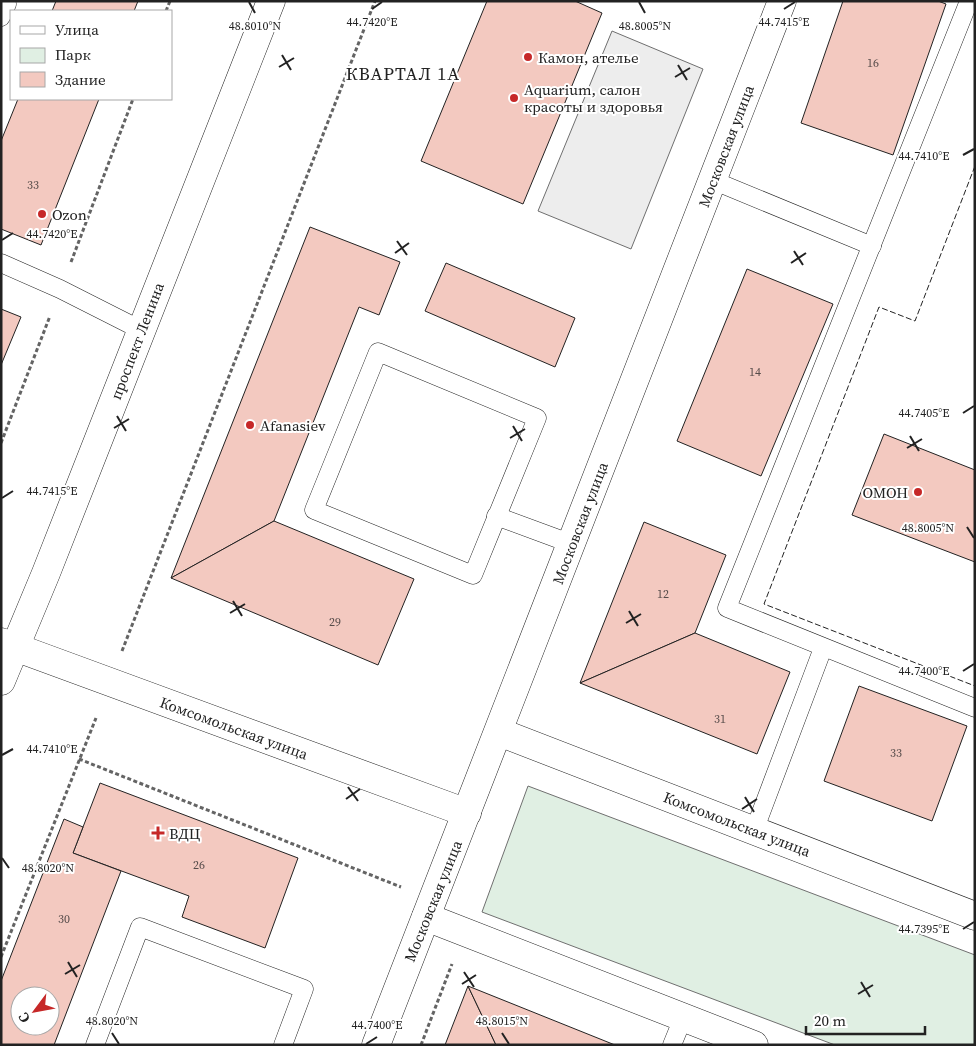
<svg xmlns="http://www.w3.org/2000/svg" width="976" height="1046" viewBox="0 0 976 1046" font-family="'Source Serif 4',serif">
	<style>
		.green { fill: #e0efe3; stroke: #6f6f6f }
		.parking { fill: #ededed; stroke: #6f6f6f }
		.building { fill: #f3c9c0; stroke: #222; fill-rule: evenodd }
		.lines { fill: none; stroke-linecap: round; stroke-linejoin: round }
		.service-casing { stroke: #222; stroke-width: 19 }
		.minor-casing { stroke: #222; stroke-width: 29 }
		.primary-casing { stroke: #222; stroke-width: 29 }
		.path { stroke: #646464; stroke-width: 3; stroke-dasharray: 4 2.5; stroke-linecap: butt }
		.service { stroke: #fff; stroke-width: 18 }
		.minor { stroke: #fff; stroke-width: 28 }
		.primary { stroke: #fff; stroke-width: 28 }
		.fence { stroke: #222; stroke-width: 1; stroke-dasharray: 6 2.5; stroke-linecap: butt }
		.ticks { fill: none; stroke: #222; stroke-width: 2 }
		.poi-dot { fill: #c62828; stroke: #fff; stroke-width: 2 }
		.labels { text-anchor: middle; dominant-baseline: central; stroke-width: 4; stroke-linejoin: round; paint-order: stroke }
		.number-label { font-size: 12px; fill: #564c4a }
		.poi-label { font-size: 15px; fill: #222; stroke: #fff; text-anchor: start }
		.street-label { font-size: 15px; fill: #222; stroke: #fff }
		.quarter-label { font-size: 18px; letter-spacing: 1px; fill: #222; stroke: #fff }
		.ticks-label { font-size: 12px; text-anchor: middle; fill: #222; stroke: #fff; stroke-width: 4; stroke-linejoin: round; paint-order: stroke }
	</style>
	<rect width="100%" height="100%" fill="#fff"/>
	<path class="green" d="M528,786L975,955V1045H835L482,912Z"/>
	<path class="parking" d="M612,31L703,69L631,249L538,211Z"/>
	<g class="building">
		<path d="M56,1H138L134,11H52Z"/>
		<path d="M487,1H575L602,13L523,204L421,161Z"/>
		<path d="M843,1H938L946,4L893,155L801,123Z"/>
		<path d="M18,99H99L41,245L1,229V141Z"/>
		<path d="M310,227L400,262L379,315L359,307L274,521L171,578Z"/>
		<path d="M446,263L575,318L555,367L425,311Z"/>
		<path d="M747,269L833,304L761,476L677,441Z"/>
		<path d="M1,309L21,317L1,365Z"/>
		<path d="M884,434L975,470V562L852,515Z"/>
		<path d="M274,521L414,579L378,665L171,578Z"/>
		<path d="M644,522L726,555L695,633L580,683Z"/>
		<path d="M695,633L790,672L757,754L580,683Z"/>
		<path d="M859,686L967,726L932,821L824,781Z"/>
		<path d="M100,783L298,858L265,948L182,917L189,896L73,853Z"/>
		<path d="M64,819L83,827L73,853L121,871L54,1045H1V981ZM20,996H50V1026H20Z"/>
		<path d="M468,986L496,1045H445Z"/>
		<path d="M468,986L615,1045H496Z"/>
	</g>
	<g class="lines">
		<defs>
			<g id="service">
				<path d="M969,1L727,608L975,708"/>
				<path d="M1,17L7,4"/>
				<path d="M712,180L872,246"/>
				<path d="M1,263L60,289L141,330"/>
				<path d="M378,352L537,418L473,575L314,510Z"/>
				<path d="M496,516L572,544"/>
				<path d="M754,831L823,648"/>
				<path d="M95,1045L140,927L304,989L283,1045"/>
				<path d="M672,1045L683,1018"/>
			</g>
			<g id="minor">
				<path d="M1,642L467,813"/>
				<path d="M499,732L975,916"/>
				<path d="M426,917L754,1045"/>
				<path d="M376,1045L782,1"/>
			</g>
			<path id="primary" d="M1,681L46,573L271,1"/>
		</defs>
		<use href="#service" class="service-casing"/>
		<use href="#minor" class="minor-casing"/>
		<use href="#primary" class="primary-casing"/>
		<g class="path">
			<path d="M166,11L170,1"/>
			<path d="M71,262L133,99"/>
			<path d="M1,443L50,316"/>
			<path d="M122,651L375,1"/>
			<path d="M79,759L401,887"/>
			<path d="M1,957L96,718"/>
			<path d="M421,1045L452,964"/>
		</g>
		<use href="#service" class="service"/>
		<use href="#minor" class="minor"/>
		<use href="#primary" class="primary"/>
		<path class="fence" d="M975,166L915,321L879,307L764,604L975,686"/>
	</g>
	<path class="ticks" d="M249,2L255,13M639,2L645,13M372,9L382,2M784,9L795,2M282,55L291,70M678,65L687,80M279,67L294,58M675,77L690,68M963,155L974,149M2,240L13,233M397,241L407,255M794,251L803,265M395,253L409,243M791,263L806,253M963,413L974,406M117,416L126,431M513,426L522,441M114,428L129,419M910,436L919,451M510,438L525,429M907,448L922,439M2,498L13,491M967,527L974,538M233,601L242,616M629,611L638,626M230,613L245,604M626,623L641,614M963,671L974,664M2,755L13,749M348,787L358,801M745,797L754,812M346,799L360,789M742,809L757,799M2,858L9,868M963,929L974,922M68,962L77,977M464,972L474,987M65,974L80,965M861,982L870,997M462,984L476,975M858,994L873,985M112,1033L119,1044M502,1033L509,1044M366,1044L377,1037"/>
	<g class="poi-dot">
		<circle cx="528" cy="57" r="5"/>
		<circle cx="514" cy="98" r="5"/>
		<circle cx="42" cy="214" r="5"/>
		<circle cx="250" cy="425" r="5"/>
		<circle cx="918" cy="492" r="5"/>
		<path d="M155.5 825.5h5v5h5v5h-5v5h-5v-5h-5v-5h5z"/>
	</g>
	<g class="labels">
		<g class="number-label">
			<text x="873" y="63">16</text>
			<text x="33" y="185">33</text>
			<text x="755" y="372">14</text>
			<text x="663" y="594">12</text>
			<text x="335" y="622">29</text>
			<text x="720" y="719">31</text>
			<text x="896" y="753">33</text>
			<text x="199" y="865">26</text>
			<text x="64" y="919">30</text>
		</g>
		<g class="poi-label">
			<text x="538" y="57">Камон, ателье</text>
			<text x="524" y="89">Aquarium, салон<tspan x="524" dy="17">красоты и здоровья</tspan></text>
			<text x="52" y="214">Ozon</text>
			<text x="260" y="425">Afanasiev</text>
			<text x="908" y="492" text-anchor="end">ОМОН</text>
			<text x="169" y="833">ВДЦ</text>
		</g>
		<g class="street-label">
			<text transform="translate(726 146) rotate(-69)">Московская улица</text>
			<text transform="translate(137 341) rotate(-69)">проспект Ленина</text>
			<text transform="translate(580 523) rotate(-69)">Московская улица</text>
			<text transform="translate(234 728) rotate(20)">Комсомольская улица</text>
			<text transform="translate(737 824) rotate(21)">Комсомольская улица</text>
			<text transform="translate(433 901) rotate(-68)">Московская улица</text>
		</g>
		<g class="quarter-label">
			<text x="403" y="73">КВАРТАЛ 1А</text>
		</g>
	</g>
	<g class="ticks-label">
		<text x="784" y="26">44.7415°E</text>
		<text x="372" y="26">44.7420°E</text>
		<text x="255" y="30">48.8010°N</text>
		<text x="645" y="30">48.8005°N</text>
		<text x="924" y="160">44.7410°E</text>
		<text x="52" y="238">44.7420°E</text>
		<text x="924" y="417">44.7405°E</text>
		<text x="52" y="495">44.7415°E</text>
		<text x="928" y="532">48.8005°N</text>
		<text x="924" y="675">44.7400°E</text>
		<text x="52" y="753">44.7410°E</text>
		<text x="48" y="872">48.8020°N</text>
		<text x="924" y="933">44.7395°E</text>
		<text x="112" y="1025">48.8020°N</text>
		<text x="502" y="1025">48.8015°N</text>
		<text x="377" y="1029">44.7400°E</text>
	</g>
	<rect width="976" height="1046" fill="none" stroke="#222222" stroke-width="5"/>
	<rect x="10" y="10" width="162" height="90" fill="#ffffff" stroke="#a7a7a7"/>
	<rect x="20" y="26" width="25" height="8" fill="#ffffff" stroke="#a7a7a7"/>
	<text x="55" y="35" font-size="15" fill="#222222">Улица</text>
	<rect x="20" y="48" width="25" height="15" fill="#e0efe3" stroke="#a7a7a7"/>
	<text x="55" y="60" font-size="15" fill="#222222">Парк</text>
	<rect x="20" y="72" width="25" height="15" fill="#f3c9c0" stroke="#a7a7a7"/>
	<text x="55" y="85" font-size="15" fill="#222222">Здание</text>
	<g transform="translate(35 1011) rotate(238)"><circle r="24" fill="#ffffff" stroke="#a7a7a7"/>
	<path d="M0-4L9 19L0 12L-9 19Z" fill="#c62828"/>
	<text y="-8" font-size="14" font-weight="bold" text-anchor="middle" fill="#222222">С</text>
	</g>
	<path d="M806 1026v8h119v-8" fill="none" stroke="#222222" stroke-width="2.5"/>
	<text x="814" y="1026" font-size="15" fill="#222222" stroke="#ffffff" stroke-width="4" paint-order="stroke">20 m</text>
</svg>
